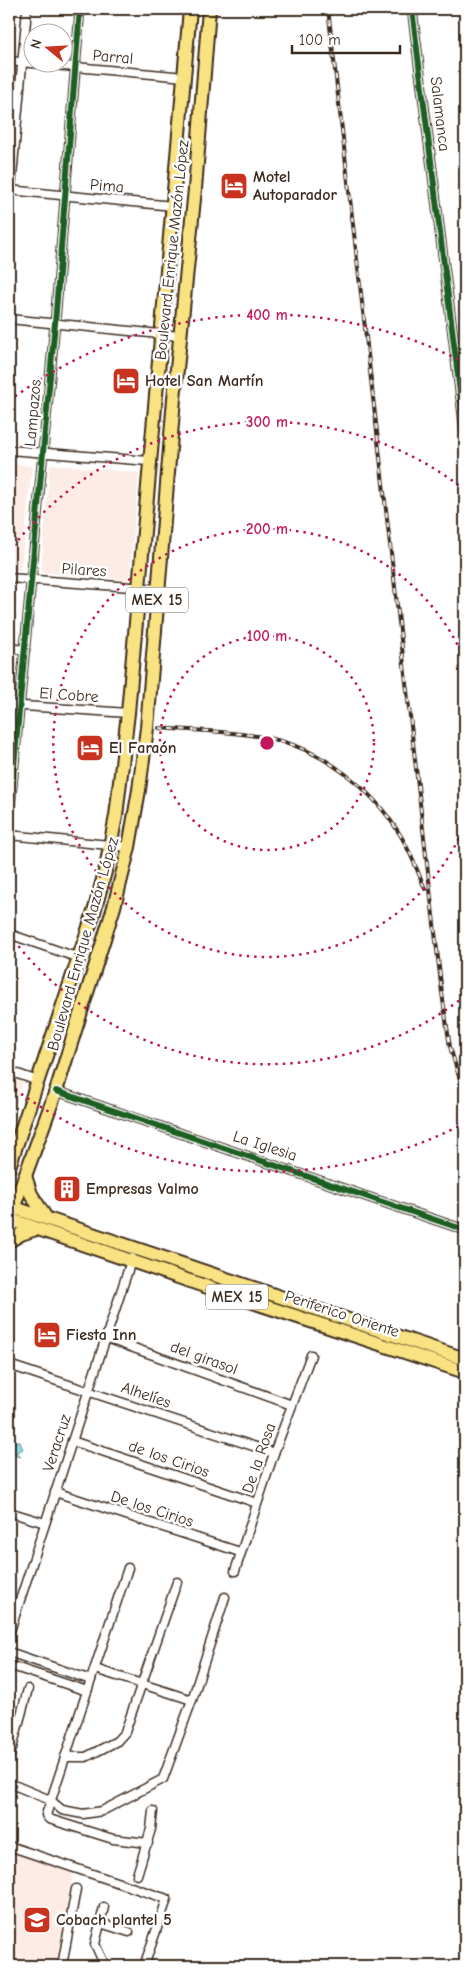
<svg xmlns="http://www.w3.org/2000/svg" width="474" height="1975" viewBox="0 0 474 1975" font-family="'Comic Neue',sans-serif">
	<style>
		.built { fill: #fcece5 }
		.water { fill: #8bdce4; stroke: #6b9595 }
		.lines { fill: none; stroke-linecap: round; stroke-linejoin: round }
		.minor-casing { stroke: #3b2a1e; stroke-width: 11 }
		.primary-casing { stroke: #3b2a1e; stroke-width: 16 }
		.trunk-casing { stroke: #3b2a1e; stroke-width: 16 }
		.minor { stroke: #fff; stroke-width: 8 }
		.primary { stroke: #f8e281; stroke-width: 12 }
		.trunk { stroke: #f8e281; stroke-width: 12 }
		.rail-casing { stroke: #3b2a1e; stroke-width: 4 }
		.rail { stroke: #fff; stroke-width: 2; stroke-dasharray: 5.5; stroke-linecap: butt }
		.cycleway-casing { stroke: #fff; stroke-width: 9 }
		.cycleway { stroke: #1b5e20; stroke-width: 6 }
		.ring { fill: none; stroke: #c2185b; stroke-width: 2.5; stroke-dasharray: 2.5 5 }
		.labels { text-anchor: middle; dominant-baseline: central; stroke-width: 5; stroke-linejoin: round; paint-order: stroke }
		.shield { fill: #fff; stroke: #766a62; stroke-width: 1 }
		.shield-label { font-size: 15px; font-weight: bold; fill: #3b2a1e }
		.street-label { font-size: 16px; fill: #3b2a1e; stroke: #fff }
		.poi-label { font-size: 16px; font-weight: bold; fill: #3b2a1e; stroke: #fff; text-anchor: start }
		.centre { fill: #c2185b; stroke: #fff; stroke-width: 2.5 }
		.ring-label { font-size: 15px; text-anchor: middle; font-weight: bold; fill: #c2185b; stroke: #fff; stroke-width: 5; stroke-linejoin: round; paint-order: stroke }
	</style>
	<rect width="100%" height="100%" fill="#fff"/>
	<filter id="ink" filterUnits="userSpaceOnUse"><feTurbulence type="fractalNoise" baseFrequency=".02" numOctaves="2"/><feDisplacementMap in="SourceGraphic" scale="10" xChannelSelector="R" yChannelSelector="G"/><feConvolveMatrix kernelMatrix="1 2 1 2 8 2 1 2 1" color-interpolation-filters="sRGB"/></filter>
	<g filter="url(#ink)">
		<g class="built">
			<path d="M9,463L32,466L21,570L9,569Z"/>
			<path d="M50,464L139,473L129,580L41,572Z"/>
			<path d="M9,1078L23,1082L9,1124Z"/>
			<path d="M9,1851L73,1873L57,1966H9Z"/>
		</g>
		<path class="water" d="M14,1441L20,1442L23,1449L17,1452V1454L21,1457L10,1454Z"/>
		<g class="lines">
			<defs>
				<g id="minor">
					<path d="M412,9L465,432"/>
					<path d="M9,61L185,77"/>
					<path d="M9,190L173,206"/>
					<path d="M9,210L27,9"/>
					<path d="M9,319L180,336"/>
					<path d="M455,346L465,345"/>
					<path d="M9,450L149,461"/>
					<path d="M9,578L158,589"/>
					<path d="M9,648L25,650"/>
					<path d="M9,705L128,713"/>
					<path d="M9,819L55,323L80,9"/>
					<path d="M9,835L129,847"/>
					<path d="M9,934L79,958"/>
					<path d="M9,1071L38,1081"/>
					<path d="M56,1091L465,1230"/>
					<path d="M106,1338L292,1405"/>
					<path d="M9,1365L274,1453"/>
					<path d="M72,1441L257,1503"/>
					<path d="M55,1492L240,1552"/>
					<path d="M9,1512L45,1523"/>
					<path d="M128,1568L46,1815L49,1819L113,1839L148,1843"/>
					<path d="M235,1571L274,1453L311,1355"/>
					<path d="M9,1634L132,1258"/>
					<path d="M9,1652L91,1680"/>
					<path d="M9,1665L87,1691"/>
					<path d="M95,1669L192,1700"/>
					<path d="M65,1757H86L117,1741L125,1732L177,1582"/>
					<path d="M9,1759L28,1689"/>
					<path d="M9,1783L50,1800L62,1810L83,1814L102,1811L163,1779L192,1700L225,1597"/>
					<path d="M9,1846L167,1899L144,1966"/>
					<path d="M137,1875L151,1829L153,1811"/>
					<path d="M104,1907L95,1944L105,1966"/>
					<path d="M100,1923L129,1932"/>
					<path d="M62,1966L76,1889"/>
				</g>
				<g id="primary">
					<path d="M9,1167L94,912L105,872L116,816L128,713L190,9"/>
					<path d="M10,1217L56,1091L114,907L129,847L139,790L147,728L174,399L195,189L209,9"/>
				</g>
				<g id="trunk">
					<path d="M25,1176L31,1194L46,1218"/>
					<path d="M9,1206L465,1359"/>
					<path d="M9,1219L219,1291L465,1372"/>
					<path d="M9,1241L21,1234L36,1229"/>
				</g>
			</defs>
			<use href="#minor" class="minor-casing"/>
			<use href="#primary" class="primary-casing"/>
			<use href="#trunk" class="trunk-casing"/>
			<use href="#minor" class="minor"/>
			<use href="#primary" class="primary"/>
			<use href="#trunk" class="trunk"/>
			<defs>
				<g id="rail">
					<path d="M328,9L442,993L450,1047L465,1096"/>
					<path d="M159,728C197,731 236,731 273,739C325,751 372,789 399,833C410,850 417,870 425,889"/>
				</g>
			</defs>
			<use href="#rail" class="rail-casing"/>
			<use href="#rail" class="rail"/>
			<defs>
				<g id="cycleway">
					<path d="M412,9L465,432"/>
					<path d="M9,819L55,323L80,9"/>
					<path d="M56,1091L465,1230"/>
				</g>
			</defs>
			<use href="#cycleway" class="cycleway-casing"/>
			<use href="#cycleway" class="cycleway"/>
		</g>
	</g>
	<g class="ring">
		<circle cx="267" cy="743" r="107"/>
		<path d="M465 825A214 214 0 1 1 465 661"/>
		<path d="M465 996A321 321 0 0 1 9 934M9 552A321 321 0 0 1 465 490"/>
		<path d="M465 1123A428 428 0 0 1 9 1085M9 401A428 428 0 0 1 465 363"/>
	</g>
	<defs>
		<symbol id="hotel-square" viewBox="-11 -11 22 22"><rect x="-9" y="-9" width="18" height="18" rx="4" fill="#c8321e" stroke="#fff"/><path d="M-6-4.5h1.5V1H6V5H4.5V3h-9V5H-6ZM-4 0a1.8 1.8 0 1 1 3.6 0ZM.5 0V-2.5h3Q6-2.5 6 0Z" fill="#fff"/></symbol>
		<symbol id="building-square" viewBox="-11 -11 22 22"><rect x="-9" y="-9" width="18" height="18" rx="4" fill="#c8321e" stroke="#fff"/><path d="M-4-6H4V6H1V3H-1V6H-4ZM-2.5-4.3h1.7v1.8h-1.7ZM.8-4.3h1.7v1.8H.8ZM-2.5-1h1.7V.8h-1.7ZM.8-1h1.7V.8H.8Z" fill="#fff"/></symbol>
		<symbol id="school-square" viewBox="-11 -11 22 22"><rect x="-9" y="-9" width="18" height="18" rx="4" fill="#c8321e" stroke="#fff"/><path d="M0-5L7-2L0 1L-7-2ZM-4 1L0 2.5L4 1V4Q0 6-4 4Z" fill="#fff"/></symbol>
	</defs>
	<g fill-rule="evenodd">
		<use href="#hotel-square" x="218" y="170" width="32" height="32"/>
		<use href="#hotel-square" x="110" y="365" width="32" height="32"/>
		<use href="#hotel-square" x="74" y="732" width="32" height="32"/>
		<use href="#building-square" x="51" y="1173" width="32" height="32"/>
		<use href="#hotel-square" x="31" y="1319" width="32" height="32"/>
		<use href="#school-square" x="21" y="1904" width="32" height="32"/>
	</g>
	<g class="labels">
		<g class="shield">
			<rect x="126" y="587.5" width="62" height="25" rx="4"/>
			<rect x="206" y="1284.5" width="62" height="25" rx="4"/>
		</g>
		<g class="shield-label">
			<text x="157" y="600">MEX 15</text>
			<text x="237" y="1297">MEX 15</text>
		</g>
		<g class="street-label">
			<text transform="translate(113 57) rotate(5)">Parral</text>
			<text transform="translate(440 114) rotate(83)">Salamanca</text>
			<text transform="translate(107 186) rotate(5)">Pima</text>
			<text transform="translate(172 250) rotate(-84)">Boulevard Enrique Mazón López</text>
			<text transform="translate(33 413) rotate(-85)">Lampazos</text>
			<text transform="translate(84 570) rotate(4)">Pilares</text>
			<text transform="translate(69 695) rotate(4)">El Cobre</text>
			<text transform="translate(83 944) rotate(-74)">Boulevard Enrique Mazón López</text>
			<text transform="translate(265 1146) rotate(18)">La Iglesia</text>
			<text transform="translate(342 1314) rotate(18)">Periferico Oriente</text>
			<text transform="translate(204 1358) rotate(20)">del girasol</text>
			<text transform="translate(146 1395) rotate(19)">Alhelíes</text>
			<text transform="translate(57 1443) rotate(-72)">Veracruz</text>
			<text transform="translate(259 1458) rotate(-71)">De la Rosa</text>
			<text transform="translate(169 1459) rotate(19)">de los Cirios</text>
			<text transform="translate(152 1509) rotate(18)">De los Cirios</text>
		</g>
		<g class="poi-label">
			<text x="253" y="177">Motel<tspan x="253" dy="18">Autoparador</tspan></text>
			<text x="145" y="381">Hotel San Martín</text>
			<text x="109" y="748">El Faraón</text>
			<text x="86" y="1189">Empresas Valmo</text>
			<text x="66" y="1335">Fiesta Inn</text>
			<text x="56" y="1920">Cobach plantel 5</text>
		</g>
	</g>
	<circle cx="267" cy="743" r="8" class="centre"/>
	<g class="ring-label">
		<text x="267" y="320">400 m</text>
		<text x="267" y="427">300 m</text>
		<text x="267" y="534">200 m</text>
		<text x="267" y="641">100 m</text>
	</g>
	<rect width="474" height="1975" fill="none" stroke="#fff" stroke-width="30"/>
	<rect x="15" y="15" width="444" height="1945" fill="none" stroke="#3b2a1e" stroke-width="2" filter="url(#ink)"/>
	<g transform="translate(48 48) rotate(288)"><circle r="24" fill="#ffffff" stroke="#b1aaa5"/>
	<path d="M0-4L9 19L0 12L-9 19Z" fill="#c8321e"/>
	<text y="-8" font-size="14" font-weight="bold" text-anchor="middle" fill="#3b2a1e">N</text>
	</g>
	<path d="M292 45v8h108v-8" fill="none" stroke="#3b2a1e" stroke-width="2.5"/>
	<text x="299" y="45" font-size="15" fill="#3b2a1e" stroke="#ffffff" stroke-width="4" paint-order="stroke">100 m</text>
</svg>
